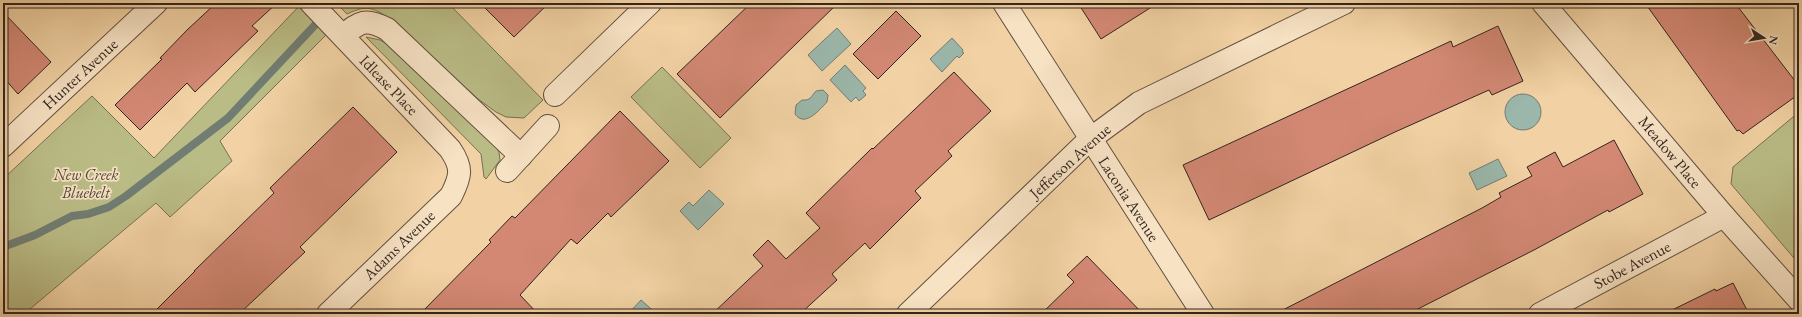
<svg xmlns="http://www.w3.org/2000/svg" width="1802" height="317" viewBox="0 0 1802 317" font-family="'EB Garamond',serif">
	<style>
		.green { fill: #babc86; stroke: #767053 }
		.water { fill: #9bb7ab; stroke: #717d73 }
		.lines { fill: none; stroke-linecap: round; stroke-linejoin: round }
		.stream { stroke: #717d73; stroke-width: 8 }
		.building { fill: #d38874; stroke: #322520 }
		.minor-casing { stroke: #625041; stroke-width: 24 }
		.minor { stroke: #f7e2c4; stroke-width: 22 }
		.labels { text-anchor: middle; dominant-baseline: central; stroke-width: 3.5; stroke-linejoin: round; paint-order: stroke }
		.street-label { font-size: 16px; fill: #322520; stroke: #f7e2c4 }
		.park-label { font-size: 16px; font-style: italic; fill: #544b3a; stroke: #f7e2c4 }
	</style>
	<rect width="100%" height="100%" fill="#f2d2a4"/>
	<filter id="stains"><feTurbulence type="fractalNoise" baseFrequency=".005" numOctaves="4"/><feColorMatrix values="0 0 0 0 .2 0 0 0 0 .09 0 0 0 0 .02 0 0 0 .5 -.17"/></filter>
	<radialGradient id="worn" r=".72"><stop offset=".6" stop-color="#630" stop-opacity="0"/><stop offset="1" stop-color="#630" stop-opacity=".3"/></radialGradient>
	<g class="green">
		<path d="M302,3L331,30L220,141L232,161L170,217L156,203L24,314H3V179L92,96L154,158Z"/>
		<path d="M336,3H448L543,100L524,118L506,117L496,112L478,99L389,18C372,7 366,5 347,14Z"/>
		<path d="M366,37L380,40L391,46L494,143L499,152L500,160L486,179L484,177L481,154Z"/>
		<path d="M662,67L731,138L700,168L631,97Z"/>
		<path d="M1799,112V264L1731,184L1733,167Z"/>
	</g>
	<g class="water">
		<path d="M837,28L851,44L822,71L808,55Z"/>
		<path d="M952,38L963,50L962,52L964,53L959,58L957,56L942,72L930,59Z"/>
		<path d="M845,65L866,88L863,91L866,95L859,101L856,97L851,102L830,80Z"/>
		<path d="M823,90L828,95L827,102C819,110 805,128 795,114L796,105L802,100C811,101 811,96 816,91Z"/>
		<circle cx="1523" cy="112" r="18"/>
		<path d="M1498,159L1507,176L1477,190L1469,173Z"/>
		<path d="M709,190L724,204L698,230L680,211L689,202L693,206Z"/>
		<path d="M641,300L657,314H628Z"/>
	</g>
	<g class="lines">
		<path class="stream" d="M3,247L35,235L72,216L88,214L109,207L126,196L228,118L315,25L332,3"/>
	</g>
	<g class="building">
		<path d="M216,3H277L252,26L258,31L195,92L187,83L140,130L115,105L162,59L160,58L187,30Z"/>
		<path d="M480,3H549L514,37Z"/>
		<path d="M751,3H838L720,118L677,74Z"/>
		<path d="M1078,3H1158L1101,39Z"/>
		<path d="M1645,3H1735L1799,86V94L1743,134L1739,130L1737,131Z"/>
		<path d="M896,11L921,36L878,79L853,54Z"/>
		<path d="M3,12L51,62L18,94L3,77Z"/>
		<path d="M1498,26L1523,81L1492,95L1489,90L1395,132L1209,220L1183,165L1451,41L1453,47Z"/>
		<path d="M954,72L991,111L948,151L952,156L915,191L921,198L870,249L865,243L832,274L837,280L800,314H712L763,266L753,255L768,240L786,259L820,228L806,213L872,148L873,149Z"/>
		<path d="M353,107L397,152L300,247L305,252L239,314H152L195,271H194L274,193L270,188Z"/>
		<path d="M620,111L669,161L611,217L608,213L577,244L571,239L520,295L538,314H420L491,242L489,240L512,216L515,218Z"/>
		<path d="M1614,140L1643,194L1609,212L1608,210L1534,250L1408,314H1275L1482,208L1501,197L1499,193L1532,176L1527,167L1555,152L1563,167Z"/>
		<path d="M1087,256L1143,314H1041L1074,282L1067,275Z"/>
		<path d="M1733,283L1749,314H1664L1715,289L1716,291Z"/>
	</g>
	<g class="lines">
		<defs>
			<g id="minor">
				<path d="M311,3L450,149C463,168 461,176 451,196L328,314"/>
				<path d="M1004,3L1203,314"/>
				<path d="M1543,3L1724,216L1799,300"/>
				<path d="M343,36C360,21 366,18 387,29L521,156"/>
				<path d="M555,95L650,3"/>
				<path d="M3,146L156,3"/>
				<path d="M507,171L548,126"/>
				<path d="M908,314L1090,139L1139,103L1344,3"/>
				<path d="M1540,314L1724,216"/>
			</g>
		</defs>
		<use href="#minor" class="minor-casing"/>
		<use href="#minor" class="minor"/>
	</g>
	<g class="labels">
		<g class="street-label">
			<text transform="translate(80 74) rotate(-43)">Hunter Avenue</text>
			<text transform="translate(389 85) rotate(46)">Idlease Place</text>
			<text transform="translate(1670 152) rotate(50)">Meadow Place</text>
			<text transform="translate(1070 161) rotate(-42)">Jefferson Avenue</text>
			<text transform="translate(1129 199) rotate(57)">Laconia Avenue</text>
			<text transform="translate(399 245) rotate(-44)">Adams Avenue</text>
			<text transform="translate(1632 265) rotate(-28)">Stobe Avenue</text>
		</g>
		<g class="park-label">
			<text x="86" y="174">New Creek<tspan x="86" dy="18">Bluebelt</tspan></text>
		</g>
	</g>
	<rect width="1802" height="317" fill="none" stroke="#f2d2a4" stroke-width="16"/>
	<rect x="4" y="4" width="1794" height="309" fill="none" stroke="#322520" stroke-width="2"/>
	<rect x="8" y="8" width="1786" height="301" fill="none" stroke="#322520"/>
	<g transform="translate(1764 38) rotate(102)" stroke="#f7e2c4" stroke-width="3" paint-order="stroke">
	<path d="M0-3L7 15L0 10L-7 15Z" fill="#322520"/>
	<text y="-6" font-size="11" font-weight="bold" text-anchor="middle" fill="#322520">N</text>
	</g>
	<rect width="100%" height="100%" filter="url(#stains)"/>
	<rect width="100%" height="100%" fill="url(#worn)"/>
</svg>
